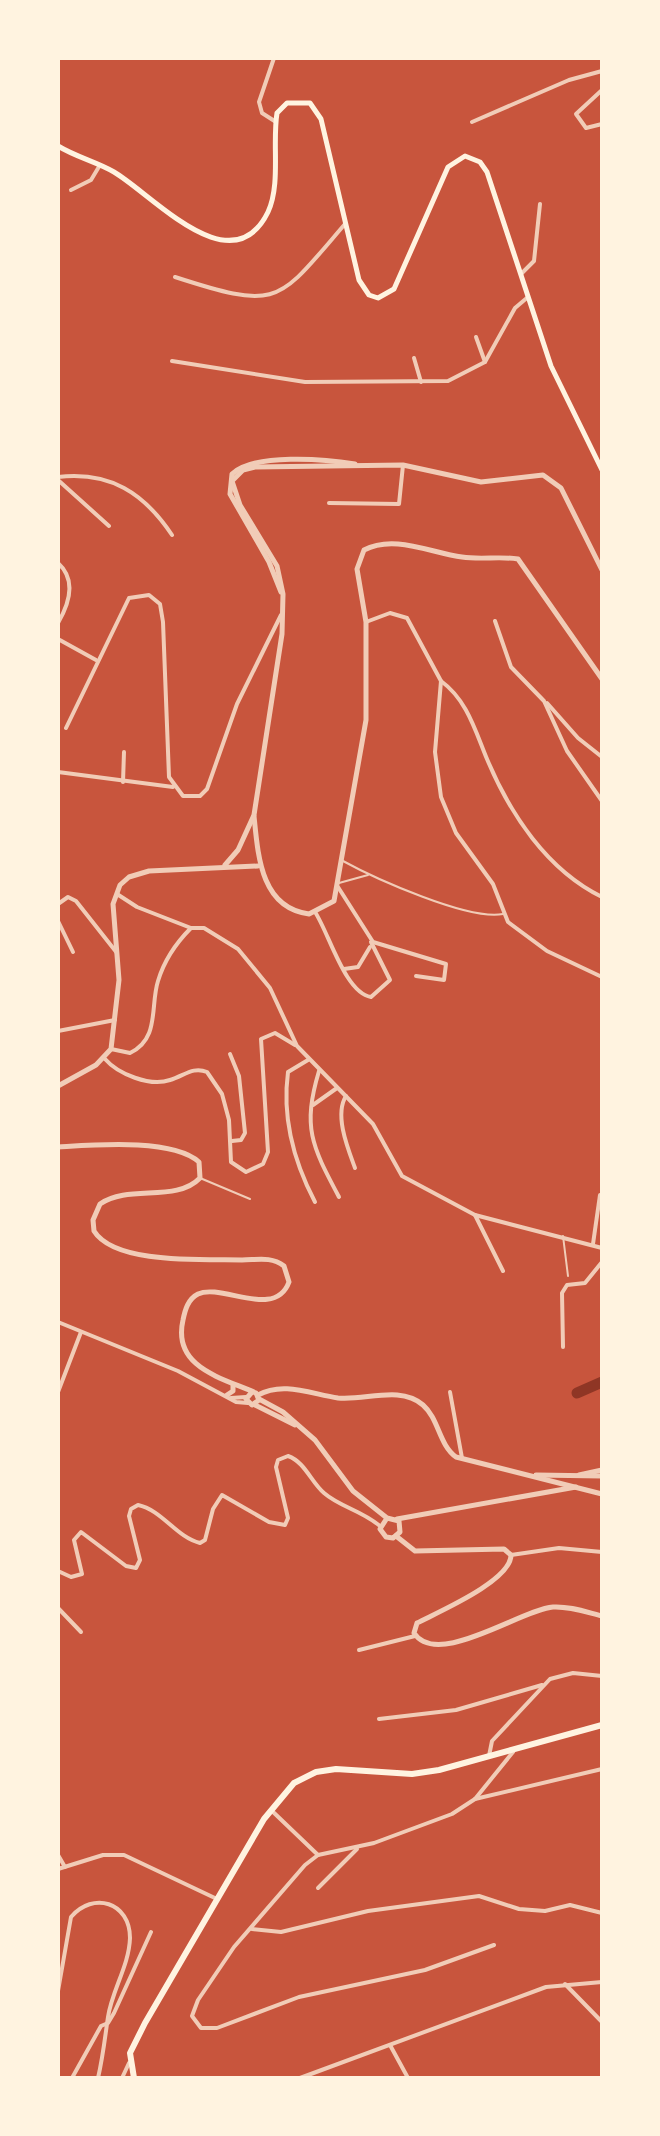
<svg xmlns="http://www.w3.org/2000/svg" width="660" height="2136" viewBox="0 0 660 2136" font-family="'Alegreya Sans',sans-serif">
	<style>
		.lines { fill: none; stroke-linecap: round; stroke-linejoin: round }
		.river { stroke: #8f3625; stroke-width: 11 }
		.service { stroke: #f1ccb7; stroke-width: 2 }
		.minor { stroke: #f1ccb7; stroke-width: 4 }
		.tertiary { stroke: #f1ccb7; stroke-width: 5 }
		.secondary { stroke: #fff3e0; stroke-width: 5 }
		.trunk { stroke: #fff3e0; stroke-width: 6 }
	</style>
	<rect width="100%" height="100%" fill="#c8553d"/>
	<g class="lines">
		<path class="river" d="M577,1393L602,1382"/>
		<g class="service">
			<path d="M343,861C374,878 469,921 503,914"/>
			<path d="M339,883L368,875"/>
			<path d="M200,1178L250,1199"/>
			<path d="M563,1236L568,1276"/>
		</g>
		<g class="minor">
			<path d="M274,58L259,102L262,113L276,122"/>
			<path d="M602,90L576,114L586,128L602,124"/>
			<path d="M472,122L569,80L602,71"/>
			<path d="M71,190L91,180L100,165"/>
			<path d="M521,274L534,261L540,204"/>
			<path d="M175,277C280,311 277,303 345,224"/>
			<path d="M476,337L485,362"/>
			<path d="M414,358L421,382"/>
			<path d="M172,361L305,382L448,381L485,362L515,308L528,297"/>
			<path d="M58,477C110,471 144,493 172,535"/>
			<path d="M58,480L109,526"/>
			<path d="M329,503L399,504L403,465"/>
			<path d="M58,563C77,580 69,604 58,623"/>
			<path d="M495,621L511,667L544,701L567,751L602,801"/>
			<path d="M366,622L390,613L407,618L441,681L435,752L441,797L456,833L493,884L508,922L547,951L602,977"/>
			<path d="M58,639L96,660"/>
			<path d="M441,681C467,700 475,730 487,759C510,814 547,870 602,897"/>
			<path d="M547,703L578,738L602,757"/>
			<path d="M66,728L129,598L149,595L160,604L163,622L169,777L183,796H200L207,789L237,704L281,615"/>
			<path d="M58,772L173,787"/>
			<path d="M123,782L124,752"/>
			<path d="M338,887L373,942L446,964L444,980L416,976"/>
			<path d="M117,894L137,907L191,928"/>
			<path d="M58,904L68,897L76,901L117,953"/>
			<path d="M315,912C329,933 345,993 371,997L390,980L371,942"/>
			<path d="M58,921L73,952"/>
			<path d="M344,969L358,967L370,947"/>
			<path d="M58,1031L115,1020"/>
			<path d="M111,1049L130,1053C160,1039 150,1006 158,981C164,961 177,942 191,928H204L238,949L270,988L297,1046L373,1124L402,1176L475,1215L602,1248"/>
			<path d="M230,1054L239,1076L245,1133L241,1140L232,1141"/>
			<path d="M105,1059C118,1074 150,1087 170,1080C184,1076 193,1066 207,1072L222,1094L229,1120L231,1162L246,1172L263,1164L268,1152L261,1039L275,1033L295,1045"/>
			<path d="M308,1060L288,1072C282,1117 294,1162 315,1202"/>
			<path d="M319,1071C302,1128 312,1146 339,1197"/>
			<path d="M346,1096C334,1115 348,1149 355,1168"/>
			<path d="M313,1105L337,1088"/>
			<path d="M475,1215L503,1271"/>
			<path d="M593,1244L600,1195"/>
			<path d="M58,1322L178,1371L236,1402L248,1403"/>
			<path d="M563,1347L562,1293L567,1285L585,1283L602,1262"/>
			<path d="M58,1392L81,1332"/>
			<path d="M450,1392L462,1458"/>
			<path d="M231,1398L246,1397"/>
			<path d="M511,1555L559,1548L602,1552"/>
			<path d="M58,1571L71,1577L82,1574L74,1540L81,1532L126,1566L136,1568L140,1560L129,1516L131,1509L138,1505C162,1510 176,1537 200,1543L205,1540L213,1509L222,1495L269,1522L285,1525L288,1518L276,1467L278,1460L288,1456C305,1462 311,1482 324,1493C340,1507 361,1510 380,1526"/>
			<path d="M58,1608L81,1632"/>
			<path d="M359,1650L415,1636"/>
			<path d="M379,1719L456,1710L542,1685"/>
			<path d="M489,1756L492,1741L550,1679L573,1673L602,1676"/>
			<path d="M475,1799L602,1769"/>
			<path d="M271,1810L318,1855"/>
			<path d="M58,1855L65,1867"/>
			<path d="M58,1869L103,1855H124L217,1899"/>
			<path d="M318,1888L357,1849"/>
			<path d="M252,1929L281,1932L368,1911L479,1896L519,1909L545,1911L570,1905L602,1913"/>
			<path d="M494,1945L425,1970L299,1997L217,2028H201L192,2016L198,2000L234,1947L305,1865L318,1855L374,1843L452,1814L475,1799L513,1752"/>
			<path d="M565,1984L602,2022"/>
			<path d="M58,1991L71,1917C93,1891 130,1902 130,1938C129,1966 112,1990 108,2017C105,2037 103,2057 98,2078"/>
			<path d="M390,2045L408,2078"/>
			<path d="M72,2078L101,2026L108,2023L114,2013L151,1932"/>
			<path d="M122,2078L129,2063"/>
			<path d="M300,2078L546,1987L602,1982"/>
		</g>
		<g class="tertiary">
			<path d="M281,592L269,562L230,494L232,474C254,453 325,459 355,464"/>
			<path d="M254,816C258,856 261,908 309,914L334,901L366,720V622L357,569L364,550C394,534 431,553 462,557C481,560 500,556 518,559L602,679"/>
			<path d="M225,865L238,850L254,815L282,634L283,594L277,566L240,505L232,481L243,470L255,467L403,465L481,482L543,475L561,488L602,570"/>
			<path d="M58,1086L96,1065L111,1049L119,980L113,904L120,885L129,877L149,871L258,866"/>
			<path d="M58,1147C93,1145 172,1138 199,1162L200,1178C176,1203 129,1184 100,1204L93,1220L94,1231C115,1265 206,1259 242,1260C257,1260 271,1256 284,1266L289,1282C275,1320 222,1283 198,1294C188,1299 185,1310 183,1320C172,1368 223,1378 256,1393L259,1400L252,1405L246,1399L252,1392"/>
			<path d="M227,1395L233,1391V1385"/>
			<path d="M258,1395C283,1381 311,1394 338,1398C365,1401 400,1385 423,1405C439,1419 439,1445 456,1457L602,1494"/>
			<path d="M259,1399L283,1412L315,1440L353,1491L387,1518L399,1521L400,1532L393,1538L386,1537L380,1529L387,1518"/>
			<path d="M255,1405L295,1425"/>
			<path d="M536,1475L602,1476"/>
			<path d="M579,1475L602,1470"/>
			<path d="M397,1519L576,1487"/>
			<path d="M396,1536L415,1551L504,1549L511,1555C511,1581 438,1612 417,1623L414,1633C437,1669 522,1609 553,1607C569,1606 586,1612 602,1616"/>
		</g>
		<path class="secondary" d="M58,146C76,157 97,162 114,172C153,195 232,286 268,212C281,184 272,143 277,113L287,103H310L321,119L359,280L369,295L378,298L394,289L448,167L465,156L480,162L487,172L551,366L602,470"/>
		<path class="trunk" d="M134,2078L130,2053L145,2023L264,1819L294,1783L316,1772L336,1769L412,1774L439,1770L602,1725"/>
	</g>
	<rect width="660" height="2136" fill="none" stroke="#fff3e0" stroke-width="120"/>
</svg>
